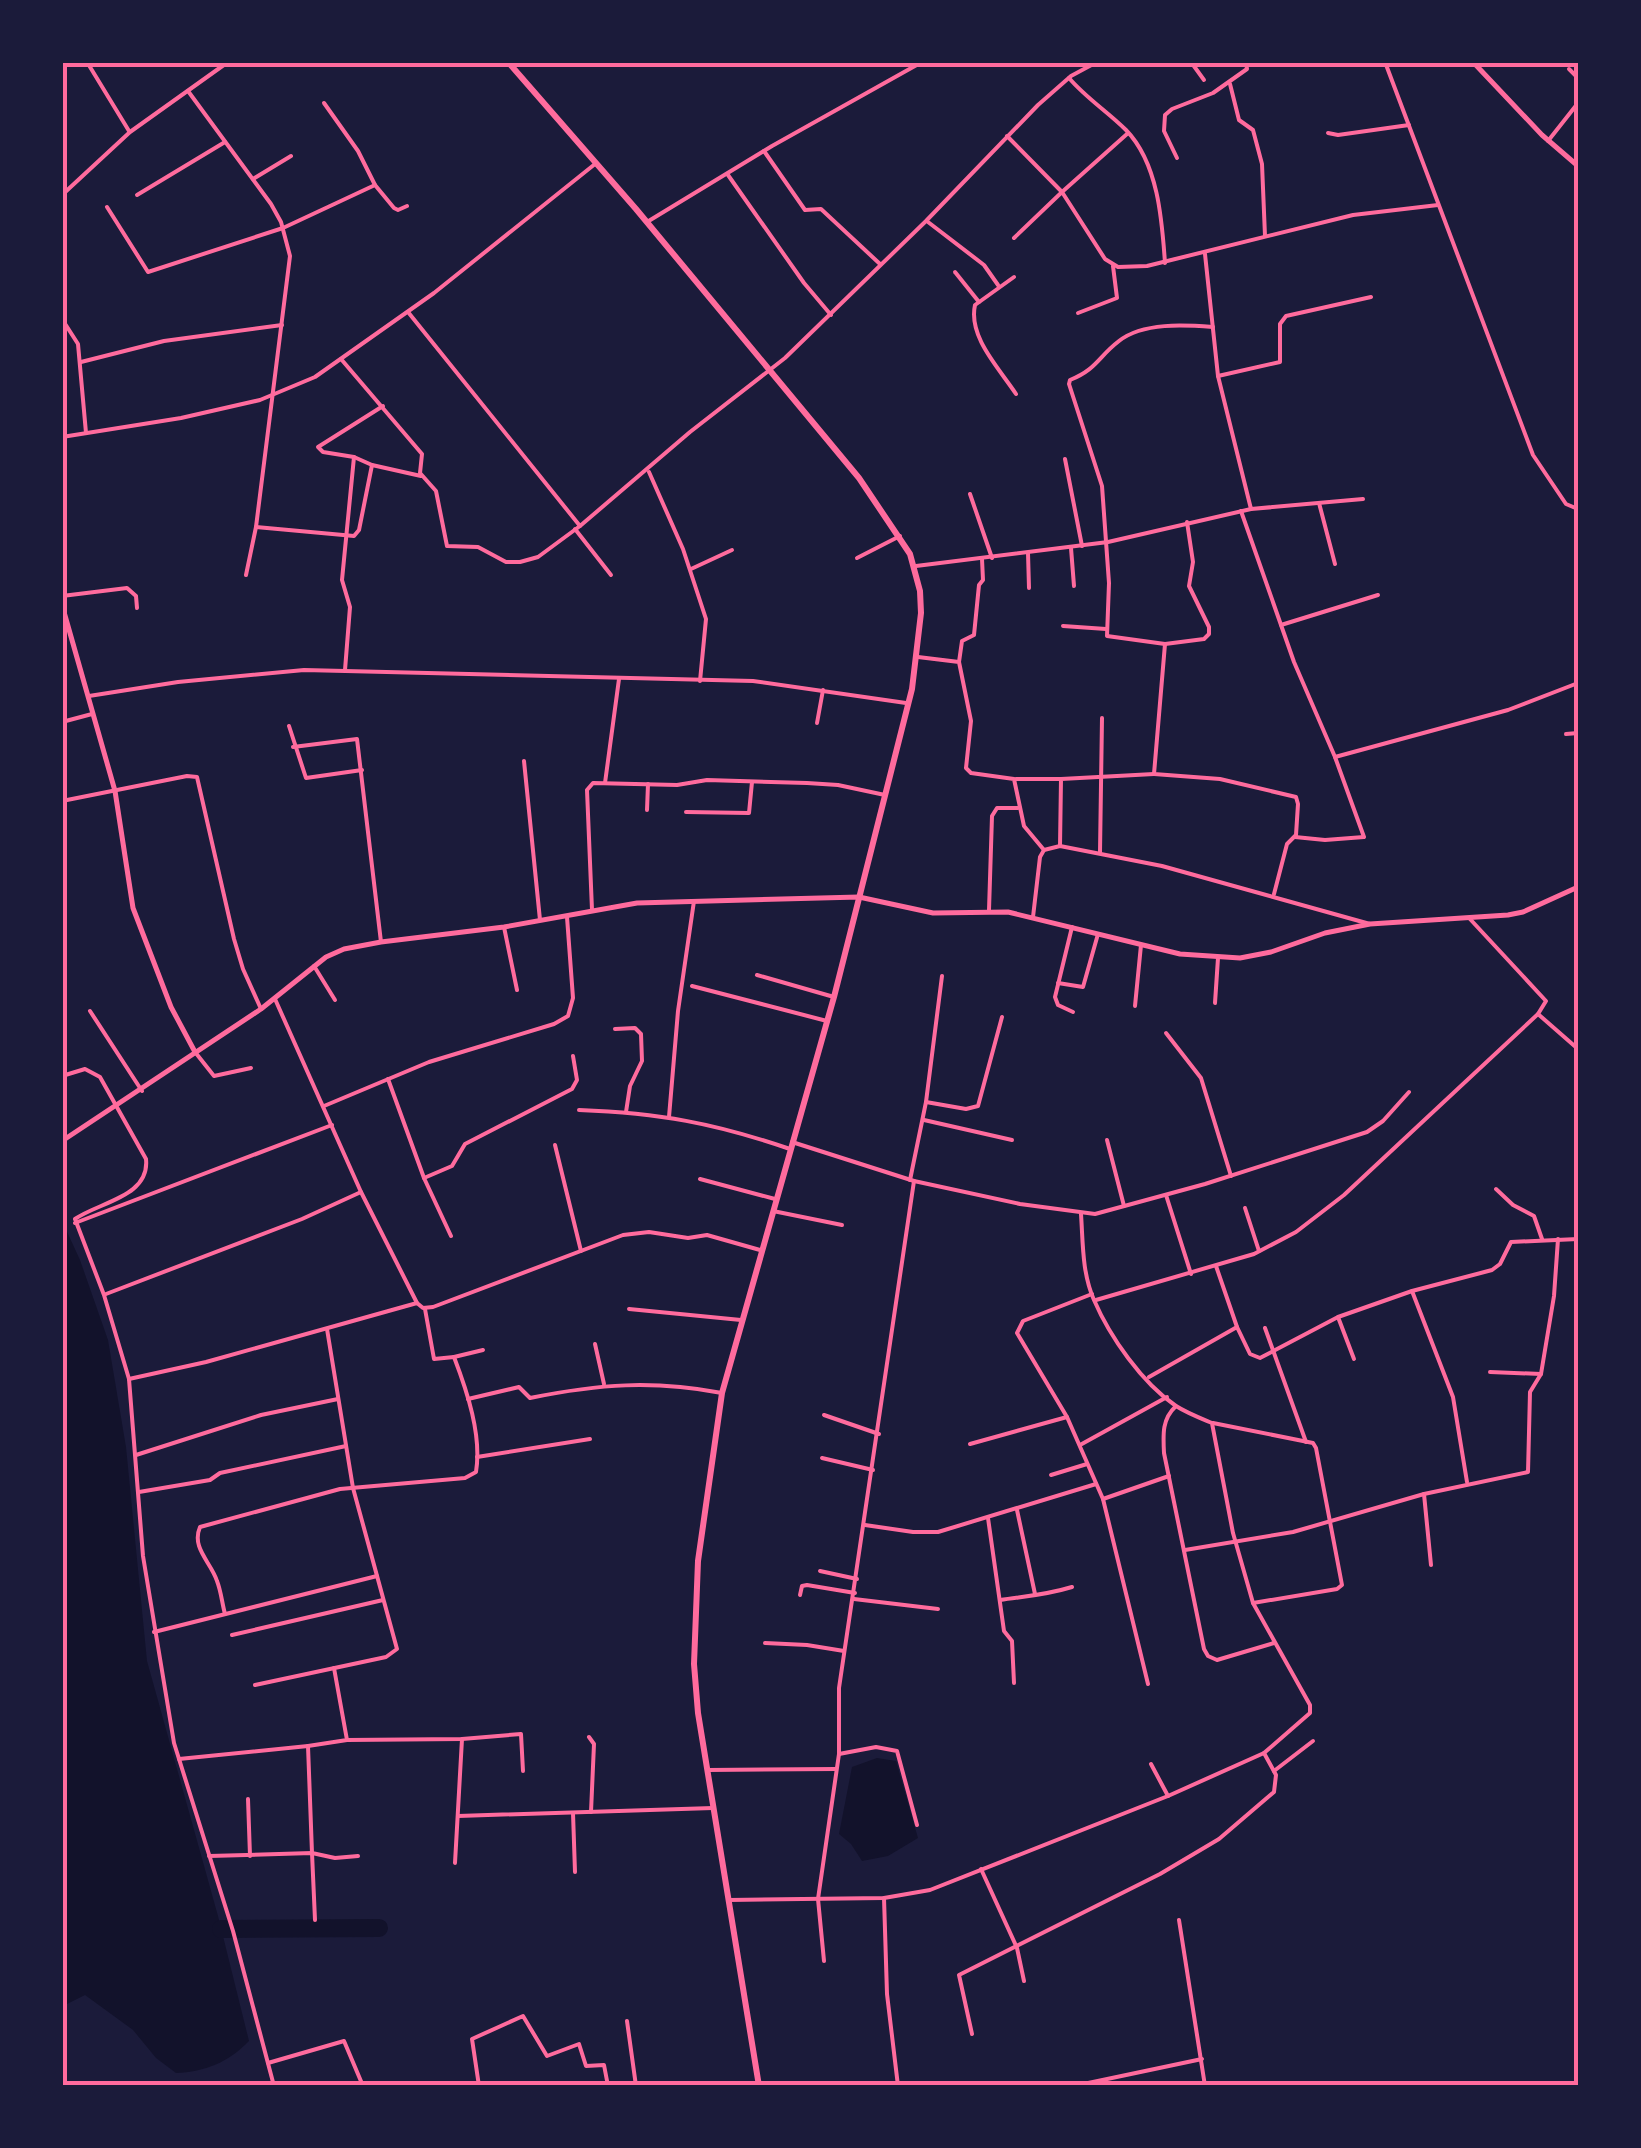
<svg xmlns="http://www.w3.org/2000/svg" width="1641" height="2148" viewBox="0 0 1641 2148" font-family="'Golos Text',sans-serif">
	<style>
		.water { fill: #12122b }
		.lines { fill: none; stroke-linecap: round; stroke-linejoin: round }
		.river { stroke: #12122b; stroke-width: 18 }
		.minor { stroke: #ff6b9d; stroke-width: 4 }
		.tertiary { stroke: #ff6b9d; stroke-width: 5 }
		.secondary { stroke: #ff6b9d; stroke-width: 5 }
		.trunk { stroke: #ff6b9d; stroke-width: 6 }
		.neatline { fill: none; stroke: #ff6b9d; stroke-width: 4 }
	</style>
	<rect width="100%" height="100%" fill="#1b1b3a"/>
	<g class="water">
		<path d="M63,1223L80,1260L108,1340L126,1447L147,1661L218,1916L249,2041C229,2062 205,2072 176,2073L156,2058L133,2030L85,1995L63,2006Z"/>
		<path d="M877,1758L896,1761L918,1838L888,1856L862,1861L851,1844L839,1834L852,1767Z"/>
	</g>
	<g class="lines">
		<path class="river" d="M221,1929L379,1928"/>
		<g class="minor">
			<path d="M87,62L129,131"/>
			<path d="M1191,62L1204,80"/>
			<path d="M1385,62L1533,455L1566,504L1578,509"/>
			<path d="M1569,69L1578,78"/>
			<path d="M1069,78C1086,98 1108,112 1126,130C1158,163 1162,219 1165,263"/>
			<path d="M1230,84L1239,120L1253,130L1262,164L1265,236"/>
			<path d="M188,91L271,204L281,222L290,256L256,527L246,575"/>
			<path d="M324,103L358,151L375,185"/>
			<path d="M1328,133L1338,135L1409,125"/>
			<path d="M1007,136L1062,192L1127,134"/>
			<path d="M1548,141L1578,103"/>
			<path d="M764,151L805,210L821,209L880,264"/>
			<path d="M1177,158L1164,131L1165,115L1172,109L1213,93L1247,69L1246,62"/>
			<path d="M728,175L804,283L831,315"/>
			<path d="M253,179L291,156"/>
			<path d="M62,195L130,132L228,62"/>
			<path d="M137,195L225,142"/>
			<path d="M107,207L148,272L283,228L375,185L394,208L398,210L407,206"/>
			<path d="M647,222L772,146L922,62"/>
			<path d="M928,222L984,265L998,285"/>
			<path d="M1014,238L1062,192L1105,259L1118,267L1147,266L1353,215L1438,205"/>
			<path d="M1205,254L1218,376L1251,509L1363,499"/>
			<path d="M955,272L979,302"/>
			<path d="M1014,277L975,305C968,337 999,368 1016,394"/>
			<path d="M408,312L580,526L690,432L785,358L926,221L1038,105L1071,76L1097,62"/>
			<path d="M1078,313L1117,298L1113,266"/>
			<path d="M62,319L78,344L86,433"/>
			<path d="M1213,327C1185,325 1143,322 1119,341C1098,357 1097,369 1070,380L1069,384L1102,486L1109,583L1107,636L1165,644L1154,774L1220,779L1296,797L1298,804L1296,835L1287,844L1274,894"/>
			<path d="M341,359L422,454L420,473L436,491L447,546L478,547L506,562H520L538,557L580,526"/>
			<path d="M81,362L164,341L282,325"/>
			<path d="M1218,376L1280,362V324L1286,316L1371,297"/>
			<path d="M62,437L181,418L260,400L315,377L434,293L595,164"/>
			<path d="M1065,459L1082,546"/>
			<path d="M372,465L354,457L323,452L318,447L383,406"/>
			<path d="M649,472L683,549L706,619L700,681"/>
			<path d="M970,494L992,558"/>
			<path d="M1319,503L1335,564"/>
			<path d="M1241,511L1294,662L1335,757L1364,837L1325,840L1295,837"/>
			<path d="M256,527L354,536L359,530L372,465L421,476"/>
			<path d="M575,529L611,575"/>
			<path d="M1071,548L1074,586"/>
			<path d="M1028,553L1029,588"/>
			<path d="M857,558L900,536"/>
			<path d="M916,566L1108,542L1251,509"/>
			<path d="M691,569L732,550"/>
			<path d="M62,596L127,588L136,596L137,608"/>
			<path d="M1281,625L1378,595"/>
			<path d="M1063,626L1106,629"/>
			<path d="M1165,644L1204,639L1209,634V627L1189,586L1193,562L1187,522"/>
			<path d="M918,657L959,662L971,721L966,768L971,773L1014,779L1024,826L1044,850"/>
			<path d="M959,662L962,641L974,635L979,585L983,580L982,559"/>
			<path d="M345,670L350,607L342,580L354,457"/>
			<path d="M89,696L178,682L304,670L753,681L906,703"/>
			<path d="M62,722L92,714"/>
			<path d="M817,723L823,690"/>
			<path d="M289,726L306,778L362,770"/>
			<path d="M1566,734L1578,733"/>
			<path d="M293,747L357,739L381,942"/>
			<path d="M1335,757L1508,710L1578,683"/>
			<path d="M524,761L540,920"/>
			<path d="M1016,779H1061"/>
			<path d="M605,783L619,679"/>
			<path d="M62,801L187,776L197,777L234,939L243,969L261,1009"/>
			<path d="M647,810L648,784"/>
			<path d="M686,812L749,813L752,782"/>
			<path d="M1060,846L1061,779L1154,774"/>
			<path d="M1100,852L1102,718"/>
			<path d="M592,910L587,790L593,783L677,785L707,780L807,783L838,785L885,795"/>
			<path d="M989,910L992,816L997,808H1018"/>
			<path d="M1033,917L1040,857L1044,850L1060,846L1162,866L1370,924"/>
			<path d="M504,927L517,990"/>
			<path d="M1072,927L1055,997L1058,1005L1073,1012"/>
			<path d="M314,966L335,1000"/>
			<path d="M757,975L834,997"/>
			<path d="M1058,983L1083,987L1098,934"/>
			<path d="M692,986L827,1021"/>
			<path d="M275,999L361,1192L417,1303"/>
			<path d="M1215,1003L1218,958"/>
			<path d="M1135,1006L1141,945"/>
			<path d="M90,1011L142,1091"/>
			<path d="M1538,1014L1578,1049"/>
			<path d="M615,1029L635,1028L641,1034L642,1061L630,1086L626,1112"/>
			<path d="M1166,1033L1201,1078L1231,1176"/>
			<path d="M195,1052L214,1076L251,1068"/>
			<path d="M62,1076L85,1069L100,1077L146,1159C150,1197 99,1202 75,1219L104,1295L129,1379L143,1556L174,1743L233,1931L274,2086"/>
			<path d="M388,1079L424,1178"/>
			<path d="M926,1102L966,1109L978,1106L1002,1017"/>
			<path d="M324,1106L429,1062L554,1024L568,1016L573,998L567,917"/>
			<path d="M579,1110C659,1113 714,1123 790,1149"/>
			<path d="M669,1117L678,1011L694,901"/>
			<path d="M924,1120L1012,1140"/>
			<path d="M1107,1140L1124,1206"/>
			<path d="M792,1142L914,1181L1020,1204L1095,1214L1205,1184L1367,1132L1383,1121L1409,1092"/>
			<path d="M555,1145L581,1251"/>
			<path d="M700,1179L775,1199"/>
			<path d="M910,1180L926,1102L942,976"/>
			<path d="M1496,1189L1513,1205L1534,1216L1542,1239"/>
			<path d="M1166,1195L1191,1274"/>
			<path d="M1245,1208L1259,1251"/>
			<path d="M773,1211L842,1225"/>
			<path d="M75,1223L332,1125"/>
			<path d="M451,1236L424,1178L452,1166L465,1144L572,1089L577,1080L573,1056"/>
			<path d="M1216,1266L1237,1327"/>
			<path d="M1412,1291L1453,1397L1467,1482"/>
			<path d="M106,1294L302,1219L361,1192"/>
			<path d="M1092,1294L1023,1321L1017,1333L1067,1417L1103,1499L1148,1684"/>
			<path d="M1096,1300L1254,1254L1296,1232L1344,1195L1538,1014L1546,1001L1470,919"/>
			<path d="M629,1309L741,1320"/>
			<path d="M1338,1317L1354,1359"/>
			<path d="M1265,1328L1306,1442"/>
			<path d="M595,1344L604,1384"/>
			<path d="M454,1357L483,1350"/>
			<path d="M1490,1372L1541,1374"/>
			<path d="M1149,1377L1237,1327L1250,1354L1260,1358L1338,1317L1412,1291L1492,1270L1500,1264L1511,1242L1578,1239"/>
			<path d="M129,1379L206,1362L417,1303L423,1308L433,1307L623,1235L649,1232L688,1238L707,1235L760,1250"/>
			<path d="M468,1399L519,1387L530,1398C599,1384 652,1380 722,1393"/>
			<path d="M1176,1406C1162,1419 1163,1434 1164,1453L1204,1649L1208,1656L1217,1660L1274,1643"/>
			<path d="M824,1415L879,1434"/>
			<path d="M1213,1423L1313,1443L1316,1448L1342,1585L1337,1589L1253,1603"/>
			<path d="M970,1444L1067,1417"/>
			<path d="M1080,1445L1167,1397"/>
			<path d="M136,1455L261,1415L338,1399"/>
			<path d="M477,1457L590,1439"/>
			<path d="M822,1458L873,1470"/>
			<path d="M1051,1475L1087,1464"/>
			<path d="M139,1492L210,1480L220,1473L346,1446"/>
			<path d="M1424,1494L1431,1565"/>
			<path d="M1103,1499L1169,1476"/>
			<path d="M1017,1510L1035,1594"/>
			<path d="M988,1518L1004,1631L1012,1641L1014,1683"/>
			<path d="M865,1525L913,1532H938L1096,1484"/>
			<path d="M1185,1550L1293,1532L1424,1494L1528,1472L1530,1392L1541,1374L1554,1296L1558,1239"/>
			<path d="M820,1571L857,1579"/>
			<path d="M800,1595L802,1586L807,1585L855,1593"/>
			<path d="M854,1599L938,1609"/>
			<path d="M1000,1600C1027,1596 1046,1595 1072,1587"/>
			<path d="M225,1614C222,1603 221,1591 217,1581C211,1562 191,1548 200,1527L340,1489L465,1478L476,1472C482,1435 467,1391 454,1357L434,1359L425,1309"/>
			<path d="M154,1632L377,1576"/>
			<path d="M232,1635L383,1600"/>
			<path d="M765,1643L807,1645L844,1651"/>
			<path d="M255,1685L386,1657L397,1649L353,1488L327,1329"/>
			<path d="M589,1737L594,1744L591,1812"/>
			<path d="M347,1740L462,1739L521,1734L523,1771"/>
			<path d="M308,1746L347,1740L334,1668"/>
			<path d="M839,1754L876,1747L897,1751L917,1825"/>
			<path d="M179,1759L308,1746L312,1853L335,1858L358,1856"/>
			<path d="M1151,1764L1168,1796"/>
			<path d="M708,1770L836,1769"/>
			<path d="M1274,1771L1313,1741"/>
			<path d="M248,1799L250,1856"/>
			<path d="M573,1813L575,1872"/>
			<path d="M458,1816L713,1808"/>
			<path d="M209,1856L312,1853L315,1920"/>
			<path d="M455,1863L462,1739"/>
			<path d="M981,1869L1017,1948L1024,1981"/>
			<path d="M884,1898L887,1994L898,2086"/>
			<path d="M729,1900L884,1898L930,1890L1168,1796L1264,1753L1310,1713V1705L1253,1603L1233,1533L1212,1423C1200,1418 1187,1413 1176,1406C1142,1383 1110,1337 1094,1300C1082,1273 1083,1243 1081,1214"/>
			<path d="M1179,1920L1205,2086"/>
			<path d="M824,1961L818,1899L839,1754V1688L914,1181"/>
			<path d="M627,2021L636,2086"/>
			<path d="M972,2034L959,1975L1160,1874L1219,1839L1274,1792L1276,1775L1264,1753"/>
			<path d="M268,2063L344,2041L363,2086"/>
			<path d="M479,2086L472,2039L523,2016L547,2056L579,2044L586,2066L604,2065L608,2086"/>
			<path d="M1074,2086L1202,2059"/>
		</g>
		<path class="tertiary" d="M62,605L115,791L133,908L171,1007L195,1052"/>
		<g class="secondary">
			<path d="M1473,62L1542,135L1578,166"/>
			<path d="M62,1141L261,1009L326,957L344,949L381,942L504,927L637,903L859,897L933,913L1008,912L1180,954L1240,958L1271,952L1325,933L1370,924L1508,915L1523,912L1578,887"/>
		</g>
		<path class="trunk" d="M508,62L636,209L859,478L910,554L920,591L921,613L912,689L834,997L722,1393L698,1561L694,1664L698,1713L759,2086"/>
	</g>
	<rect width="1641" height="2148" fill="none" stroke="#1b1b3a" stroke-width="130"/>
	<rect x="65" y="65" width="1511" height="2018" class="neatline"/>
</svg>
